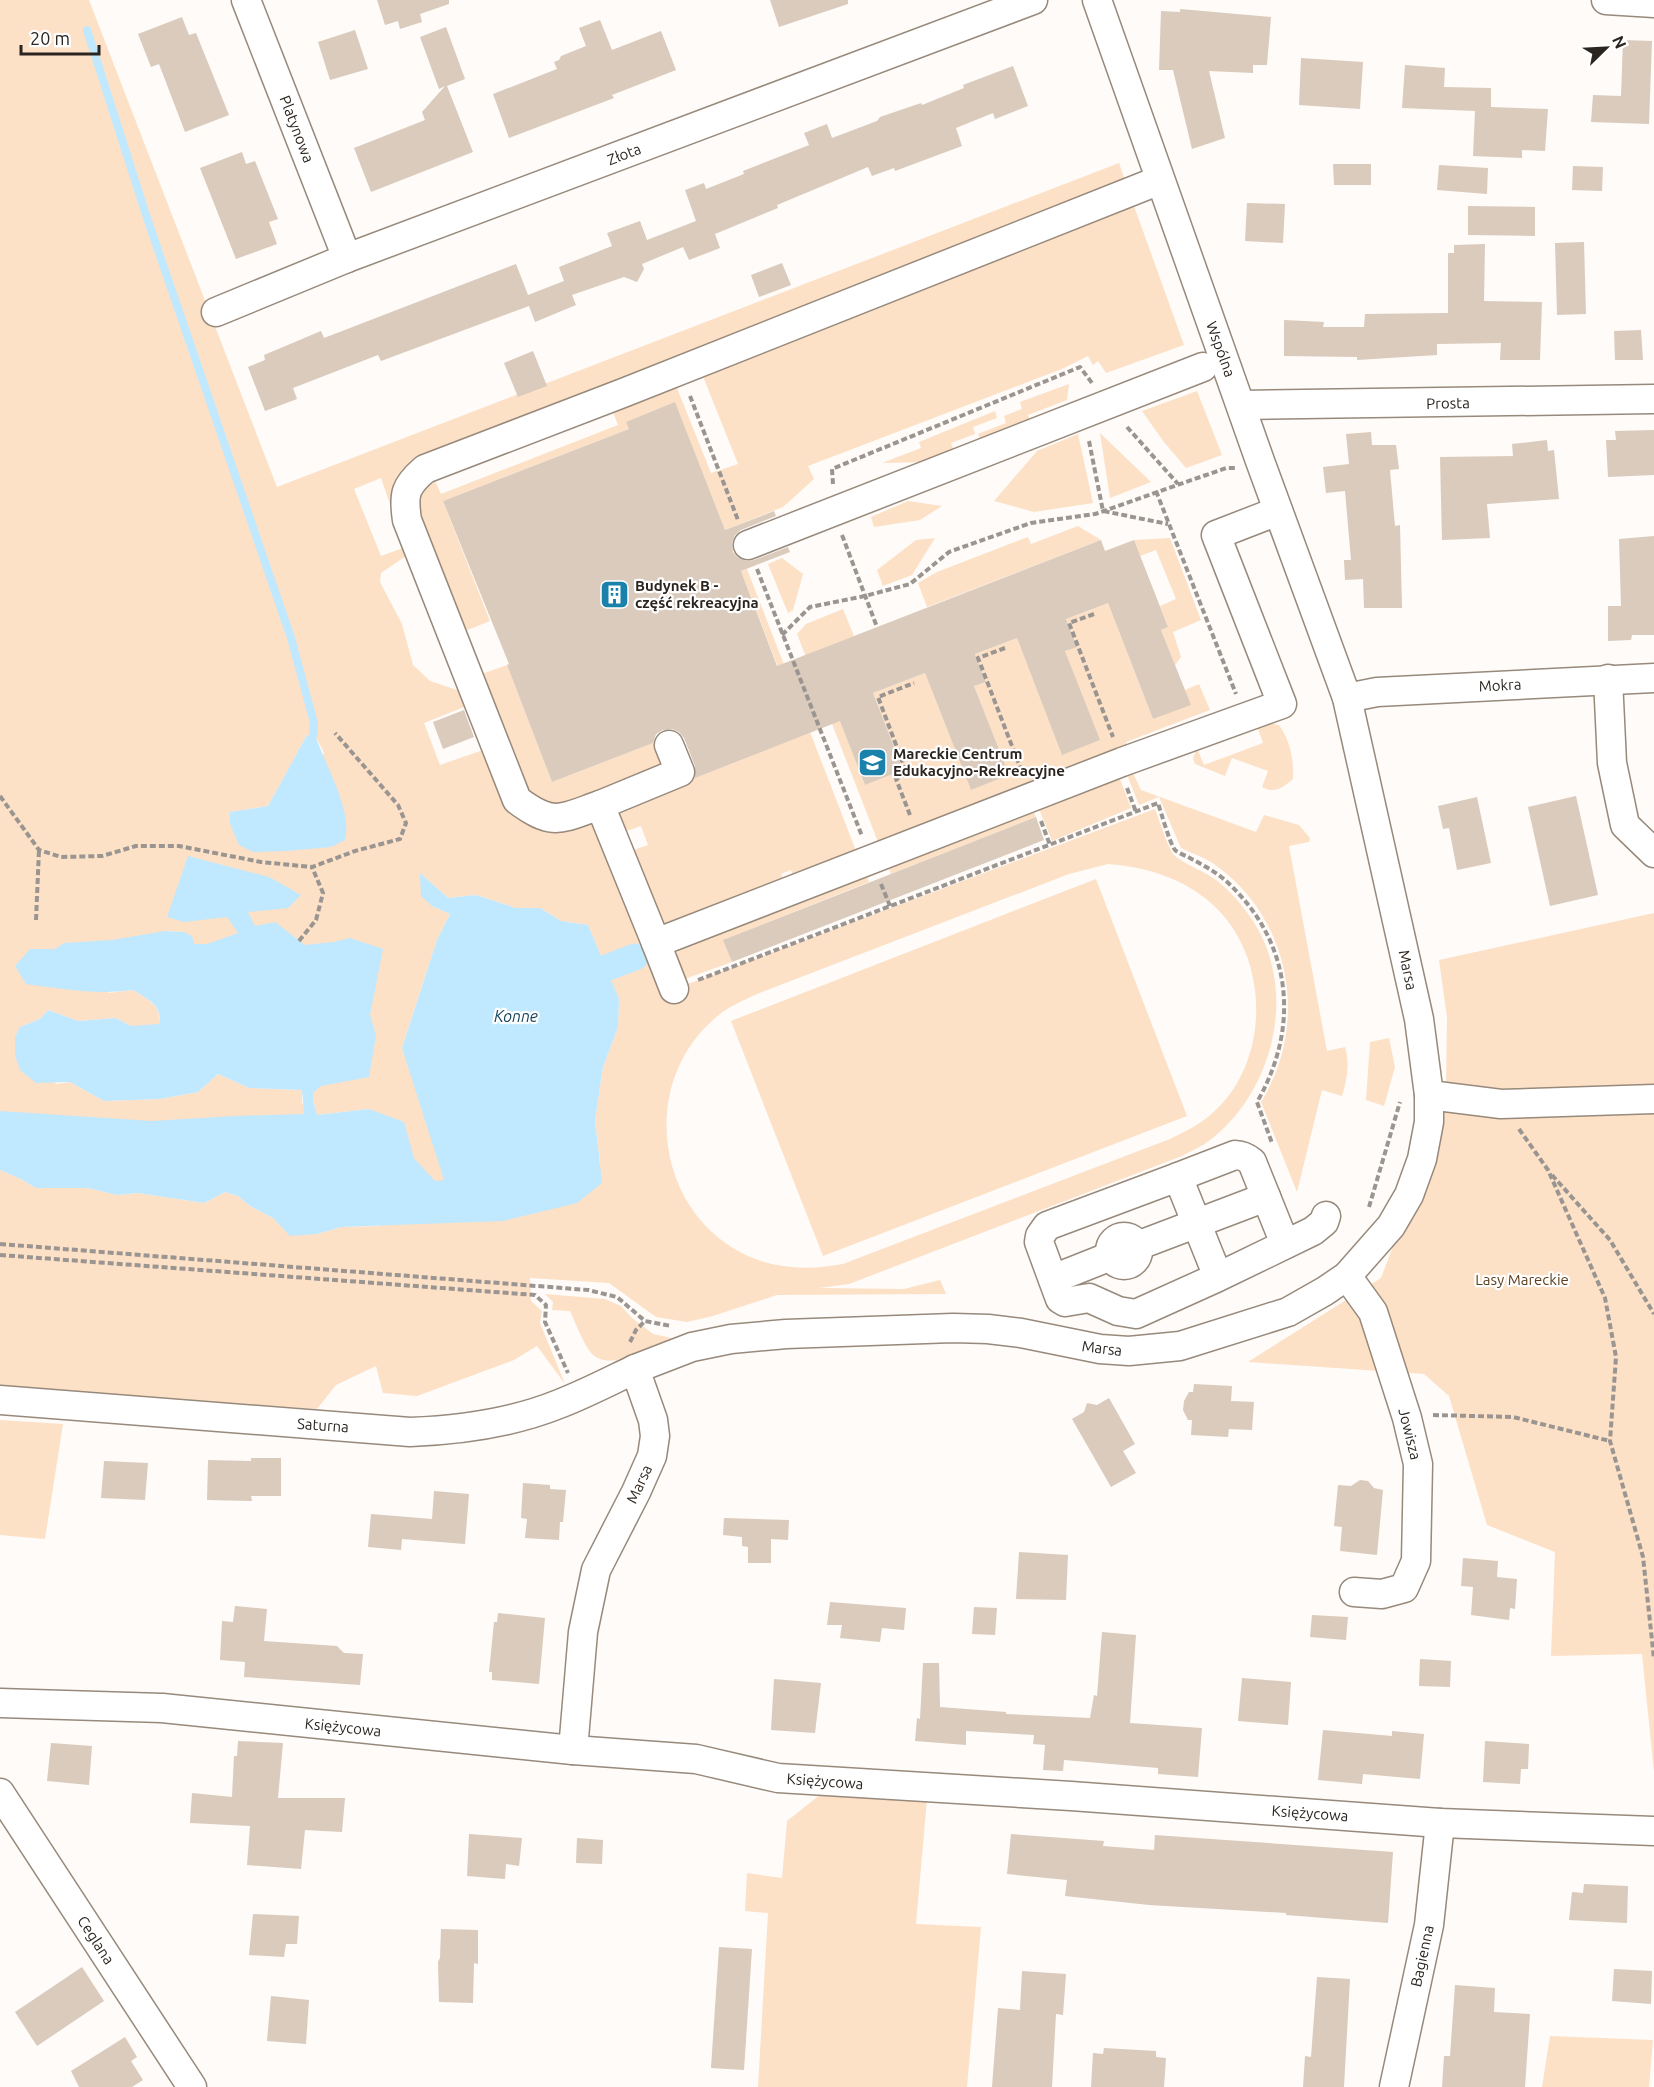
<svg xmlns="http://www.w3.org/2000/svg" width="1654" height="2087" viewBox="0 0 1654 2087" font-family="Ubuntu,sans-serif">
	<style>
		.green { fill: #fce1c7; fill-rule: evenodd }
		.water { fill: #c0e8fe }
		.lines { fill: none; stroke-linecap: round; stroke-linejoin: round }
		.stream { stroke: #c0e8fe; stroke-width: 8 }
		.canal { stroke: #c0e8fe; stroke-width: 27 }
		.building { fill: #dacbbc }
		.minor-casing { stroke: #97897b; stroke-width: 31 }
		.path { stroke: #9a9591; stroke-width: 4; stroke-dasharray: 6 3; stroke-linecap: butt }
		.minor { stroke: #fff; stroke-width: 28 }
		.labels { text-anchor: middle; dominant-baseline: central; stroke-width: 4.5; stroke-linejoin: round; paint-order: stroke }
		.street-label { font-size: 15px; fill: #2b2520; stroke: #fff }
		.poi-label { font-size: 15px; font-weight: bold; fill: #2b2520; stroke: #fff; text-anchor: start }
		.park-label { font-size: 15px; fill: #5d3f1e; stroke: #fff }
		.water-label { font-size: 16px; font-style: italic; fill: #17475d; stroke: #fff }
	</style>
	<rect width="100%" height="100%" fill="#fefbf8"/>
	<g class="green">
		<path d="M0,0H89L277,487L1119,163L1127,186L421,458L393,513L381,478L354,489L381,556L406,547L409,554L381,573L380,582L402,624L413,665L430,681L463,692L469,705L424,723L440,765L483,750L502,798L597,827L645,944L635,948L641,964L651,961L664,993L1155,809C1159,819 1168,848 1174,855C1184,864 1199,869 1210,876C1225,885 1241,903 1251,918C1298,986 1276,1086 1214,1137C1205,1145 1193,1150 1182,1156L849,1284L819,1288L904,1289L940,1280L946,1294L777,1295L713,1316L687,1322L656,1317L609,1283L530,1278L531,1301L542,1311L540,1323L565,1384L537,1346L514,1360L417,1396L383,1393L376,1366L336,1385L317,1409L0,1389V1170L21,1179L36,1188H88L117,1195L138,1193L204,1203L225,1192L238,1196L250,1206L273,1218L317,1234L341,1227L380,1226L369,1109L317,1115L313,1100L314,1092L321,1086L305,945L286,931L200,954L184,932L165,931L108,993L133,990C147,999 162,1005 159,1024L144,1027L131,1026L116,1018L78,1021L48,1010L40,1019L20,1027L56,1084L70,1082L104,1101L160,1099L198,1092L218,1074L249,1088L302,1090V1103L309,1118L0,1127ZM307,735L316,737L324,753L239,845L230,812L268,806ZM1108,864C1145,867 1184,878 1212,904C1275,960 1271,1078 1198,1124C1189,1130 1179,1134 1170,1139L843,1264C814,1269 786,1270 758,1260C658,1224 635,1088 714,1019C726,1008 742,1001 757,994L1069,874ZM421,874L448,898L476,895L516,908H540L561,921L588,925L619,1000L618,1027L603,1067L595,1120L600,1163L402,1048L437,940L450,914L432,906Z"/>
		<path d="M1134,206L1184,345L1106,373L1098,361L1093,365L1088,356L1062,369L808,466L814,479L783,507L725,530L675,403L626,422L629,429L443,501L490,621L460,633L413,512L414,486L432,474L441,494L618,425L611,407L675,383L711,473L738,464L702,374Z"/>
		<path d="M1069,384L1067,400L1028,415L1031,423L981,442L978,434L1006,423L1004,416L1022,409L1020,402Z"/>
		<path d="M1197,391L1222,455L1186,468L1164,442L1142,411Z"/>
		<path d="M995,411L997,418L973,427L975,434L951,443L954,451L927,462L882,463L921,448L919,442Z"/>
		<path d="M1100,433L1151,482L1110,498Z"/>
		<path d="M1078,434L1093,503L1034,512L994,501L1037,451Z"/>
		<path d="M908,501L942,506L920,520L874,527L871,517Z"/>
		<path d="M1078,526L1101,540L927,607L918,583L937,572L1028,537L1031,544Z"/>
		<path d="M935,538L912,575L883,586L877,570L916,540Z"/>
		<path d="M1170,538L1201,620L1173,632L1181,657L1175,665L1161,630L1168,627L1160,606L1176,599L1156,550L1140,556L1134,540Z"/>
		<path d="M782,558L803,574L793,610L788,613L768,564Z"/>
		<path d="M747,569L858,856L795,881L791,870L781,874L785,884L672,925L662,922L628,852L648,845L641,826L621,833C619,822 616,815 623,806L804,735L741,571Z"/>
		<path d="M1108,603L1153,719L1190,705L1185,690L1199,684L1210,710L1126,742L1129,752L880,847L797,634L806,624L843,609L854,636L814,652L865,785L903,770L873,693L925,673L971,790L1008,775L974,686L986,682L975,654L1017,638L1062,754L1099,740L1065,651L1077,646L1066,619Z"/>
		<path d="M507,665L552,782L658,741L670,767L561,809L533,804L479,675Z"/>
		<path d="M1263,722L1279,725C1290,740 1294,760 1293,779C1283,788 1274,794 1262,787L1268,771L1232,758L1225,776L1195,764L1193,758L1197,748L1204,765L1263,743L1257,726Z"/>
		<path d="M1126,772L1133,773L1141,790L1256,832L1264,815L1299,825L1310,838L1309,842L1289,846L1327,1051L1345,1047C1350,1063 1347,1080 1342,1096L1322,1090L1297,1192L1261,1102C1310,1023 1291,918 1214,864C1204,857 1191,853 1181,848L1159,797L1139,805Z"/>
		<path d="M1118,774L1131,808L1052,841L1037,804Z"/>
		<path d="M1031,807L1036,817L891,874L887,864Z"/>
		<path d="M865,871L869,882L724,940L732,962L679,981L675,956L680,949Z"/>
		<path d="M1096,879L1187,1116L823,1256L731,1021Z"/>
		<path d="M1654,913V1772L1642,1654L1551,1656L1555,1552L1487,1525L1449,1396L1424,1374L1248,1362L1381,1278L1435,1135L1446,1086L1447,1017L1439,960Z"/>
		<path d="M1389,1038L1395,1067L1384,1106L1366,1100L1370,1042Z"/>
		<path d="M545,1294L605,1299L621,1306L632,1318L653,1334L672,1338C651,1347 606,1376 589,1350C581,1338 576,1324 570,1311L552,1310L553,1302Z"/>
		<path d="M0,1420L63,1424L45,1539L0,1535Z"/>
		<path d="M821,1794L927,1799L916,1924L981,1927L967,2087H758L768,1913L745,1911L747,1873L782,1878L787,1821Z"/>
		<path d="M1550,2036L1653,2040L1649,2087H1542Z"/>
	</g>
	<g class="water">
		<path d="M307,735L316,737C325,765 353,811 345,840L331,847L286,851L253,852L239,845L230,824V812L268,806Z"/>
		<path d="M188,856L269,877L301,895L288,908L248,912L255,926L275,922L305,945L333,942L350,938L383,949L370,1015L376,1035L369,1077L321,1086L314,1092L313,1100L317,1115L369,1109L404,1122L414,1158L435,1181L444,1180L402,1048L437,940L450,914L432,906L421,896L420,873L448,898L476,895L516,908H540L561,921L588,925L619,999L618,1027L603,1067L595,1120L602,1183L577,1203L503,1221L341,1227L317,1234L290,1236L273,1218L250,1206L238,1196L225,1192L204,1203L138,1193L117,1195L88,1188H36L21,1179L0,1170V1111L152,1121L234,1116L304,1114L302,1090L249,1088L218,1074L198,1092L160,1099L104,1101L70,1082L36,1083L20,1070L15,1055V1037L20,1027L40,1019L48,1010L78,1021L116,1018L131,1026L159,1024C163,1005 147,999 133,990C97,995 62,989 26,984L15,966L30,949H55L64,943L112,940L165,931L184,932L192,936L194,944H207L238,933L227,917L184,922L167,917Z"/>
	</g>
	<g class="lines">
		<path class="stream" d="M87,30L146,215L291,638L314,723L313,735"/>
		<path class="canal" d="M606,968L635,957"/>
	</g>
	<g class="building">
		<path d="M377,0H449V4L420,14L422,22L400,29L398,21L385,25Z"/>
		<path d="M770,0H848V4L779,27Z"/>
		<path d="M1180,9L1271,17L1267,65H1253V73L1209,71L1225,138L1192,149L1173,70H1159L1161,11L1180,12Z"/>
		<path d="M182,17L189,35L196,33L229,115L185,132L159,64L151,67L138,34Z"/>
		<path d="M600,20L612,50L661,31L676,70L612,95L614,98L509,138L493,94L557,69L554,62L559,60L561,56L586,46L579,28Z"/>
		<path d="M446,27L465,79L447,86L473,152L371,192L354,148L425,120L422,112L445,86L439,89L420,37Z"/>
		<path d="M355,30L368,69L330,80L318,42Z"/>
		<path d="M1623,40L1652,41L1649,124L1591,122L1593,95L1621,96Z"/>
		<path d="M1301,58L1363,62L1360,109L1299,105Z"/>
		<path d="M1405,65L1445,68L1444,87L1491,88V107L1548,109L1545,151L1522,150V158L1473,156L1475,111L1402,108Z"/>
		<path d="M1013,66L1028,106L995,119L993,113L956,128L962,146L895,171L894,168L872,176L868,167L777,205L778,208L715,234L720,248L689,260L683,247L642,264L644,269L637,282L624,277L572,295L576,305L535,322L529,306L381,361L378,355L293,388L297,399L265,411L248,367L265,360L264,355L321,331L324,338L516,264L528,295L564,281L559,267L612,246L607,233L640,221L647,240L696,221L685,190L704,183L706,189L744,174L743,171L809,145L804,133L827,124L832,138L877,121L880,117L921,103L922,105L964,88L963,85Z"/>
		<path d="M242,152L246,164L255,161L278,219L269,222L277,244L236,259L200,168Z"/>
		<path d="M1333,164H1371V185H1334Z"/>
		<path d="M1439,165L1488,168L1487,194L1437,190Z"/>
		<path d="M1573,166L1603,167L1602,191L1572,190Z"/>
		<path d="M1247,203L1285,204L1283,243L1245,241Z"/>
		<path d="M1468,206L1535,207V236L1468,235Z"/>
		<path d="M1584,242L1586,314L1557,315L1555,243Z"/>
		<path d="M1485,244L1484,301L1542,302L1540,360H1500L1501,343L1437,344V355L1357,360V357L1284,356V320L1324,322L1323,327H1364L1365,314L1448,313V253H1454V245Z"/>
		<path d="M782,263L791,285L759,297L751,275Z"/>
		<path d="M1641,330L1643,360H1615L1614,331Z"/>
		<path d="M533,351L547,386L518,397L504,363Z"/>
		<path d="M675,402L725,530L774,511L776,516L741,530L735,535L732,543L733,552L737,557L746,561L754,560L788,547L790,552L741,571L777,666L1101,540L1105,551L1134,540L1168,627L1161,630L1191,705L1153,719L1108,603L1066,619L1077,647L1065,651L1100,740L1062,755L1017,638L975,654L986,682L974,686L1009,775L971,790L925,673L873,693L903,770L865,785L840,721L695,778V766L684,738L679,732L672,729L663,730L656,734L653,743L552,782L507,665L509,664L443,501L629,429L626,422Z"/>
		<path d="M1654,430V475L1608,477L1606,440H1616L1615,431Z"/>
		<path d="M1371,432L1372,445H1396L1399,469L1390,470L1395,526L1400,525L1402,608H1364L1363,579L1345,580L1344,560H1351L1345,491L1326,493L1323,467L1349,464L1346,434Z"/>
		<path d="M1547,440L1548,451L1554,450L1559,499L1487,504L1490,538L1442,540L1440,457L1513,456L1512,444Z"/>
		<path d="M1654,536V635H1632L1631,640L1608,641V606H1621L1619,539Z"/>
		<path d="M464,710L474,737L443,749L433,722Z"/>
		<path d="M1576,796L1598,895L1550,906L1528,807Z"/>
		<path d="M1477,797L1491,863L1457,870L1449,828L1443,829L1438,806Z"/>
		<path d="M1036,817L1044,840L732,962L723,940Z"/>
		<path d="M1194,1384L1232,1386L1231,1401L1254,1402L1252,1430L1229,1429L1228,1437L1191,1435L1192,1420H1188L1183,1410L1184,1401L1189,1392H1193Z"/>
		<path d="M1109,1398L1135,1444L1123,1451L1136,1473L1111,1487L1072,1419L1084,1412L1087,1403L1097,1405Z"/>
		<path d="M251,1458H281V1496H251L252,1501L207,1500L208,1460L251,1461Z"/>
		<path d="M104,1461L148,1463L145,1500L101,1498Z"/>
		<path d="M1360,1480L1368,1481L1374,1488L1383,1490L1377,1555L1340,1551L1342,1527L1334,1526L1338,1485L1351,1486Z"/>
		<path d="M523,1483L550,1485V1489L566,1490L563,1522H560L559,1540L525,1538L527,1519L521,1518Z"/>
		<path d="M434,1491L469,1494L465,1544L402,1539L401,1550L368,1547L371,1514L432,1519Z"/>
		<path d="M724,1518L789,1520L788,1540L771,1539V1563H748V1547L742,1546V1537L723,1535Z"/>
		<path d="M1019,1552L1068,1555L1066,1600L1016,1599Z"/>
		<path d="M1463,1558L1498,1561L1497,1577L1517,1579L1515,1609L1510,1608L1509,1620L1471,1615L1473,1587L1461,1586Z"/>
		<path d="M830,1602L906,1608L904,1630L882,1628L880,1642L840,1638L842,1625H827Z"/>
		<path d="M235,1606L267,1609L264,1641L337,1646L344,1653L363,1654L360,1685L244,1677L245,1662L220,1660L222,1621L233,1622Z"/>
		<path d="M974,1607L997,1608L995,1635L972,1634Z"/>
		<path d="M498,1613L545,1618L539,1684L492,1680V1672H489L494,1622H497Z"/>
		<path d="M1312,1615L1348,1617L1346,1640L1310,1637Z"/>
		<path d="M1102,1632L1136,1635L1130,1723L1202,1728L1198,1777L1158,1774V1768L1064,1760L1063,1771L1043,1770L1045,1745L1033,1744L1034,1735L966,1731V1745L915,1741L917,1718L920,1719L923,1663H939L940,1707L1006,1712V1714L1090,1718L1094,1695L1097,1696Z"/>
		<path d="M1420,1659L1451,1661L1450,1687L1419,1686Z"/>
		<path d="M1242,1678L1291,1682L1288,1725L1238,1721Z"/>
		<path d="M774,1679L821,1683L815,1733L771,1730Z"/>
		<path d="M1323,1730L1392,1736V1731L1424,1734L1420,1779L1363,1774L1362,1784L1318,1780Z"/>
		<path d="M238,1741L283,1743L278,1798H345L342,1832L305,1830L301,1869L247,1865L250,1826L190,1823L192,1793L232,1797L234,1756H237Z"/>
		<path d="M1485,1741L1529,1744L1528,1769H1521L1520,1784L1483,1782Z"/>
		<path d="M51,1743L92,1746L89,1785L47,1781Z"/>
		<path d="M469,1834L522,1838L519,1866L506,1864L505,1879L467,1876Z"/>
		<path d="M1011,1834L1104,1841L1103,1846L1154,1850L1155,1835L1393,1852L1388,1923L1286,1915V1913L1149,1905L1065,1896L1067,1880L1007,1874Z"/>
		<path d="M577,1838L603,1840L602,1864L576,1863Z"/>
		<path d="M1584,1884L1628,1886L1627,1923L1569,1920L1572,1892L1583,1893Z"/>
		<path d="M253,1914L299,1916L297,1944H286L284,1957L249,1955Z"/>
		<path d="M441,1929L478,1930V1964L474,1963L473,2003L439,2002L438,1962L440,1958Z"/>
		<path d="M719,1947L752,1949L744,2070L711,2068Z"/>
		<path d="M82,1967L104,2001L37,2046L15,2012Z"/>
		<path d="M1614,1969L1652,1971L1651,2004L1612,2001Z"/>
		<path d="M1022,1971L1066,1974L1063,2015L1056,2014L1052,2087H992L998,2008L1020,2010Z"/>
		<path d="M1317,1977L1350,1979L1344,2087H1303L1305,2056L1311,2057Z"/>
		<path d="M1455,1985L1495,1988L1494,2012L1530,2014L1525,2087H1442L1444,2056H1450Z"/>
		<path d="M271,1996L309,2000L306,2044L267,2041Z"/>
		<path d="M125,2037L137,2057L131,2061L143,2080L132,2087H79L71,2071Z"/>
		<path d="M1104,2048L1156,2051V2057L1166,2058L1164,2087H1091L1093,2053L1103,2054Z"/>
	</g>
	<g class="lines">
		<defs>
			<g id="minor">
				<path d="M246,0L347,258"/>
				<path d="M1606,0L1654,3"/>
				<path d="M216,312L347,258L1033,0"/>
				<path d="M1241,405L1654,399"/>
				<path d="M748,545L1203,367"/>
				<path d="M1608,679L1612,763L1625,825L1654,853"/>
				<path d="M1347,698L1377,692L1654,678"/>
				<path d="M669,745L680,772L600,805L656,943L1122,762L1282,704L1216,535L1278,511"/>
				<path d="M600,805C560,819 553,827 517,800L407,520C403,494 405,486 425,469L623,393L1160,180"/>
				<path d="M656,943L674,989"/>
				<path d="M1429,1095L1501,1104L1654,1099"/>
				<path d="M1178,1177L1235,1155C1242,1155 1246,1157 1252,1162L1285,1244"/>
				<circle cx="1124" cy="1251" r="14"/>
				<path d="M1137,1246L1266,1197"/>
				<path d="M1347,1276L1373,1312L1407,1418L1418,1464L1416,1561L1404,1588L1382,1594L1354,1592"/>
				<path d="M1218,1277L1136,1314L1118,1311L1089,1298L1065,1302L1060,1299L1039,1242L1040,1236L1047,1226L1178,1177L1218,1277L1313,1231L1324,1222L1326,1216"/>
				<path d="M1053,1279L1111,1256"/>
				<path d="M0,1400L410,1432C461,1430 512,1423 559,1404C585,1394 610,1381 635,1369"/>
				<path d="M0,1703L162,1708L573,1750L696,1759L778,1778L1071,1796L1440,1823L1654,1831"/>
				<path d="M573,1750L583,1632L596,1570L636,1492L652,1456L655,1436L653,1420L635,1369L692,1347L731,1339L786,1334L953,1328L988,1329L1021,1333L1100,1349L1129,1351L1180,1346L1288,1312L1325,1291L1347,1276L1391,1226L1409,1195L1422,1159L1429,1122V1095L1419,1019L1347,698L1260,461L1097,0"/>
				<path d="M0,1793L192,2087"/>
				<path d="M1394,2087L1429,1925L1440,1823"/>
			</g>
		</defs>
		<use href="#minor" class="minor-casing"/>
		<g class="path">
			<path d="M690,396L738,520"/>
			<path d="M1127,427L1178,484"/>
			<path d="M1089,441L1103,511L1168,524"/>
			<path d="M833,484L832,469L1080,367L1092,383"/>
			<path d="M1156,491L1236,694"/>
			<path d="M842,535L877,627"/>
			<path d="M757,569L862,836"/>
			<path d="M1094,614L1069,623L1113,737"/>
			<path d="M782,635L810,607L865,596L910,584L949,552L1031,523L1095,514L1226,468H1236"/>
			<path d="M1005,648L978,658L1022,772"/>
			<path d="M1127,788L1136,812"/>
			<path d="M0,796L39,850L61,857L102,856L136,846H179L261,862L312,867L355,851L400,839L406,823L398,805L335,733"/>
			<path d="M910,815L896,779L907,774L878,697L914,683"/>
			<path d="M1041,821L1050,845"/>
			<path d="M881,884L890,906"/>
			<path d="M36,920L39,850"/>
			<path d="M299,941L316,920L323,893L312,867"/>
			<path d="M698,980L1158,803C1161,812 1170,844 1175,850C1178,853 1184,855 1188,857C1201,864 1215,871 1226,881C1292,941 1301,1026 1257,1102L1272,1143"/>
			<path d="M1519,1129L1548,1170L1605,1298L1616,1357L1610,1441L1643,1557L1654,1659"/>
			<path d="M1552,1175L1610,1240L1654,1314"/>
			<path d="M1369,1207L1400,1102"/>
			<path d="M0,1244L588,1290L617,1297L645,1321L671,1326"/>
			<path d="M0,1255L535,1295L546,1305L545,1322L568,1373"/>
			<path d="M630,1342L636,1330L645,1321"/>
			<path d="M1433,1415L1513,1417L1610,1441"/>
		</g>
		<use href="#minor" class="minor"/>
	</g>
	<defs>
		<symbol id="building-square" viewBox="-11 -11 22 22"><rect x="-9" y="-9" width="18" height="18" rx="4" fill="#1981aa" stroke="#fff"/><path d="M-4-6H4V6H1V3H-1V6H-4ZM-2.5-4.3h1.7v1.8h-1.7ZM.8-4.3h1.7v1.8H.8ZM-2.5-1h1.7V.8h-1.7ZM.8-1h1.7V.8H.8Z" fill="#fff"/></symbol>
		<symbol id="school-square" viewBox="-11 -11 22 22"><rect x="-9" y="-9" width="18" height="18" rx="4" fill="#1981aa" stroke="#fff"/><path d="M0-5L7-2L0 1L-7-2ZM-4 1L0 2.5L4 1V4Q0 6-4 4Z" fill="#fff"/></symbol>
	</defs>
	<g fill-rule="evenodd">
		<use href="#building-square" x="598" y="578" width="33" height="33"/>
		<use href="#school-square" x="856" y="746" width="33" height="33"/>
	</g>
	<g class="labels">
		<g class="street-label">
			<text transform="translate(297 129) rotate(69)">Platynowa</text>
			<text transform="translate(624 154) rotate(-21)">Złota</text>
			<text transform="translate(1221 349) rotate(70)">Wspólna</text>
			<text transform="translate(1448 403) rotate(-1)">Prosta</text>
			<text transform="translate(1500 685) rotate(-3)">Mokra</text>
			<text transform="translate(1408 970) rotate(78)">Marsa</text>
			<text transform="translate(1102 1348) rotate(7)">Marsa</text>
			<text transform="translate(323 1425) rotate(4)">Saturna</text>
			<text transform="translate(1410 1434) rotate(76)">Jowisza</text>
			<text transform="translate(639 1484) rotate(-65)">Marsa</text>
			<text transform="translate(343 1727) rotate(6)">Księżycowa</text>
			<text transform="translate(825 1781) rotate(4)">Księżycowa</text>
			<text transform="translate(1310 1813) rotate(4)">Księżycowa</text>
			<text transform="translate(96 1940) rotate(57)">Ceglana</text>
			<text transform="translate(1422 1956) rotate(-78)">Bagienna</text>
		</g>
		<g class="poi-label">
			<text x="635" y="585">Budynek B -<tspan x="635" dy="17">część rekreacyjna</tspan></text>
			<text x="893" y="753">Mareckie Centrum<tspan x="893" dy="17">Edukacyjno-Rekreacyjne</tspan></text>
		</g>
		<g class="park-label">
			<text x="1522" y="1279">Lasy Mareckie</text>
		</g>
		<g class="water-label">
			<text x="516" y="1016">Konne</text>
		</g>
	</g>
	<g transform="translate(1606 48) rotate(66)" stroke="#ffffff" stroke-width="4.5" paint-order="stroke">
	<path d="M0-4.5L10 22L0 15L-10 22Z" fill="#2b2520"/>
	<text y="-9" font-size="16" font-weight="bold" text-anchor="middle" fill="#2b2520">N</text>
	</g>
	<path d="M21 45v9h78v-9" fill="none" stroke="#2b2520" stroke-width="3"/>
	<text x="30" y="45" font-size="18" fill="#2b2520" stroke="#ffffff" stroke-width="4.5" paint-order="stroke">20 m</text>
</svg>
